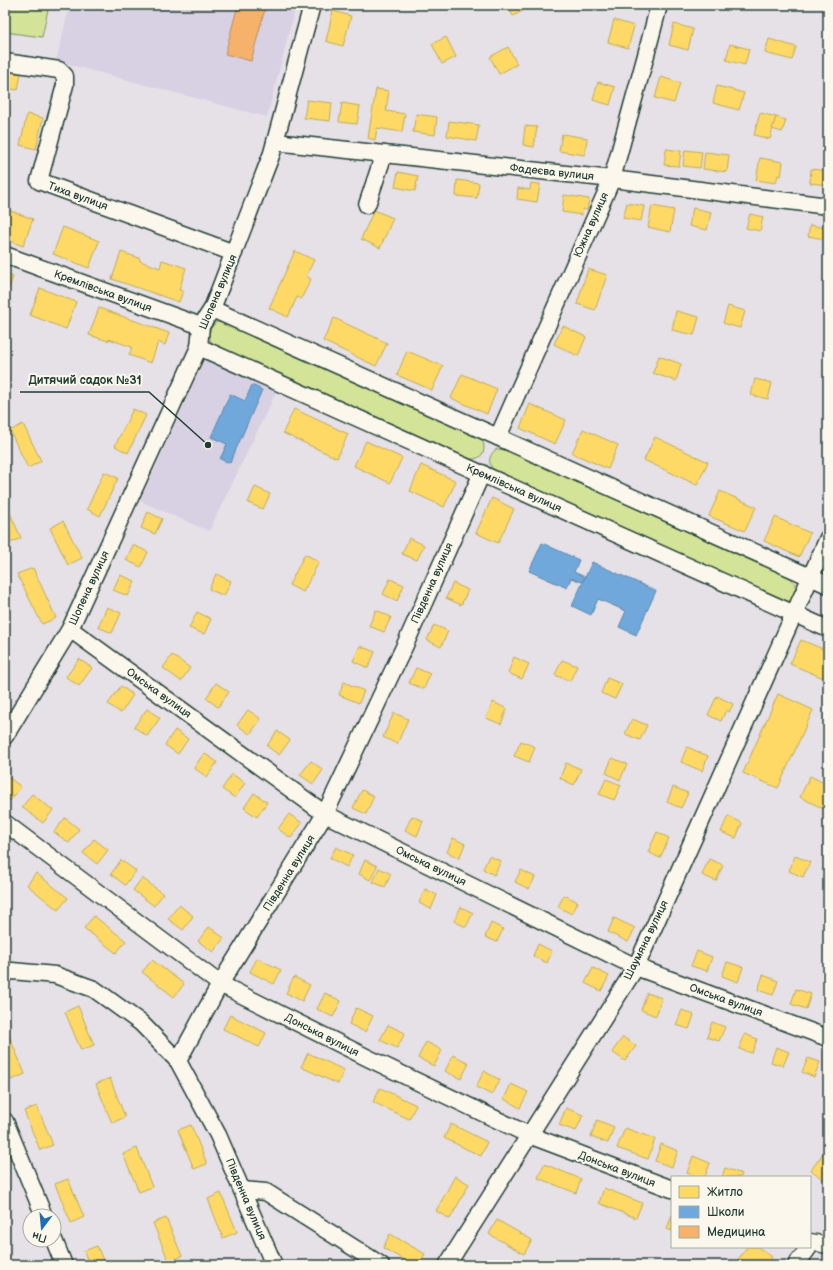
<svg xmlns="http://www.w3.org/2000/svg" width="833" height="1270" viewBox="0 0 833 1270" font-family="'Balsamiq Sans',sans-serif">
	<style>
		.built { fill: #d8d0e3 }
		.green { fill: #d3e498; stroke: #799066 }
		.homes { fill: #ffd966; stroke: #bcaa57 }
		.schools { fill: #6fa8dc; stroke: #5788aa }
		.health { fill: #f6b26b; stroke: #b68f5a }
		.lines { fill: none; stroke-linecap: round; stroke-linejoin: round }
		.minor-casing { stroke: #1f3d34; stroke-width: 19 }
		.minor { stroke: #fbf7ec; stroke-width: 16 }
		.labels { text-anchor: middle; dominant-baseline: central; stroke-width: 4; stroke-linejoin: round; paint-order: stroke }
		.street-label { font-size: 11px; fill: #1f3d34; stroke: #fbf7ec }
		.leader { fill: none; stroke: #1f3d34; stroke-width: 1.5 }
		.callout-dot { fill: #1f3d34; stroke: #fbf7ec; stroke-width: 1.5 }
		.callout-label { font-size: 12px; text-anchor: middle; font-weight: bold; fill: #1f3d34; stroke: #fbf7ec; stroke-width: 4; stroke-linejoin: round; paint-order: stroke }
	</style>
	<rect width="100%" height="100%" fill="#e6e0e7"/>
	<filter id="ink" filterUnits="userSpaceOnUse"><feTurbulence type="fractalNoise" baseFrequency=".025" numOctaves="2"/><feDisplacementMap in="SourceGraphic" scale="8" xChannelSelector="R" yChannelSelector="G"/><feConvolveMatrix kernelMatrix="1 2 1 2 8 2 1 2 1" color-interpolation-filters="sRGB"/></filter>
	<g filter="url(#ink)">
		<g class="built">
			<path d="M70,5H296L267,117L56,61Z"/>
			<path d="M205,358L277,390L209,531L140,501Z"/>
		</g>
		<g class="green">
			<path d="M5,5H49L42,37L5,32Z"/>
			<path d="M217,322H221L481,437C487,448 484,460 470,459L214,345C206,338 209,327 217,322Z"/>
			<path d="M497,449L506,450L790,578C799,585 796,596 788,602L494,470C487,463 489,454 497,449Z"/>
		</g>
		<g class="homes">
			<path d="M507,5H526L528,8L513,16Z"/>
			<path d="M333,11L351,16L343,46L326,41Z"/>
			<path d="M614,20L634,26L628,48L608,42Z"/>
			<path d="M674,24L693,29L688,50L669,45Z"/>
			<path d="M446,37L456,57L442,64L432,44Z"/>
			<path d="M769,39L796,47L792,60L765,53Z"/>
			<path d="M730,44L749,49L745,65L726,60Z"/>
			<path d="M508,47L517,64L499,74L490,57Z"/>
			<path d="M5,71L21,74L18,90L5,88Z"/>
			<path d="M661,77L680,83L674,103L655,98Z"/>
			<path d="M598,82L615,87L610,105L593,100Z"/>
			<path d="M717,86L744,93L739,110L713,103Z"/>
			<path d="M376,89L389,91L386,111L405,114L402,132L377,128L375,140L368,138Z"/>
			<path d="M307,100L332,103L330,121L304,118Z"/>
			<path d="M342,103L360,106L357,124L339,122Z"/>
			<path d="M760,113L776,117L770,139L754,135Z"/>
			<path d="M27,114L43,118L36,149L20,145Z"/>
			<path d="M416,114L437,117L435,135L413,132Z"/>
			<path d="M776,117L786,120L782,132L772,129Z"/>
			<path d="M449,121L479,125L476,141L447,136Z"/>
			<path d="M525,126L537,127L534,147L523,145Z"/>
			<path d="M562,134L587,138L585,155L559,151Z"/>
			<path d="M666,149L681,151L679,166L664,165Z"/>
			<path d="M685,150L702,152L700,168L683,166Z"/>
			<path d="M705,152L729,155L727,172L703,169Z"/>
			<path d="M760,158L783,162L781,176L778,175L776,183L756,180Z"/>
			<path d="M811,169L828,171V185L810,183Z"/>
			<path d="M398,172L418,176L415,191L395,187Z"/>
			<path d="M457,180L479,183L477,198L456,196Z"/>
			<path d="M531,183L540,184L537,202L517,199L518,188L530,190Z"/>
			<path d="M564,195L589,199L587,210L583,209L582,215L562,212Z"/>
			<path d="M627,203L644,206L641,221L623,218Z"/>
			<path d="M652,206L674,210L670,232L648,227Z"/>
			<path d="M693,208L711,212L707,230L689,226Z"/>
			<path d="M5,209L33,219L23,246L5,239Z"/>
			<path d="M374,210L393,218L380,248L361,239Z"/>
			<path d="M750,214L763,217L760,231L746,228Z"/>
			<path d="M810,225L826,228L824,239L808,236Z"/>
			<path d="M63,227L99,241L89,268L53,254Z"/>
			<path d="M295,251L314,260L306,276L311,279L301,299L297,297L288,317L269,308Z"/>
			<path d="M121,252L139,258L140,261L160,268L162,260L186,268L179,290L183,291L179,302L112,279Z"/>
			<path d="M588,269L607,275L595,310L577,304Z"/>
			<path d="M5,274L13,277L5,298Z"/>
			<path d="M40,288L76,302L66,329L30,315Z"/>
			<path d="M728,306L745,311L740,328L723,323Z"/>
			<path d="M99,308L169,333L165,345L158,342L151,363L129,355L132,347L109,339L108,341L89,335Z"/>
			<path d="M676,311L699,317L694,335L672,330Z"/>
			<path d="M334,318L387,343L376,366L323,341Z"/>
			<path d="M563,326L586,337L578,356L554,344Z"/>
			<path d="M407,351L443,366L432,390L397,375Z"/>
			<path d="M659,356L681,364L676,381L653,373Z"/>
			<path d="M462,374L497,389L487,414L451,398Z"/>
			<path d="M755,379L772,383L768,399L751,395Z"/>
			<path d="M530,404L566,420L555,444L520,428Z"/>
			<path d="M133,409L146,415L128,453L115,446Z"/>
			<path d="M294,409L348,434L337,458L283,433Z"/>
			<path d="M23,424L41,461L28,468L10,431Z"/>
			<path d="M583,429L618,445L608,469L572,453Z"/>
			<path d="M655,437L708,462L697,485L644,460Z"/>
			<path d="M366,441L402,458L390,483L354,466Z"/>
			<path d="M421,465L456,481L444,507L410,491Z"/>
			<path d="M104,472L118,478L100,516L87,509Z"/>
			<path d="M255,487L270,494L263,509L248,503Z"/>
			<path d="M720,491L756,507L745,531L709,516Z"/>
			<path d="M492,498L514,509L498,543L476,533Z"/>
			<path d="M5,502L21,538L6,545L5,542Z"/>
			<path d="M148,512L162,519L155,534L141,528Z"/>
			<path d="M775,517L810,533L799,557L764,541Z"/>
			<path d="M63,521L82,558L68,565L50,528Z"/>
			<path d="M409,538L424,545L417,560L402,554Z"/>
			<path d="M133,545L148,552L141,567L126,560Z"/>
			<path d="M305,554L319,562L303,592L289,585Z"/>
			<path d="M33,568L56,618L42,624L17,574Z"/>
			<path d="M216,574L231,581L224,596L209,589Z"/>
			<path d="M120,575L135,581L128,596L113,590Z"/>
			<path d="M390,579L404,585L397,601L383,594Z"/>
			<path d="M453,583L468,590L461,605L446,598Z"/>
			<path d="M107,607L121,613L112,633L98,627Z"/>
			<path d="M376,610L391,617L384,632L369,626Z"/>
			<path d="M197,612L211,619L204,634L189,628Z"/>
			<path d="M434,625L448,631L441,647L427,640Z"/>
			<path d="M801,640L828,651V674L826,679L790,664Z"/>
			<path d="M360,646L375,652L368,668L353,661Z"/>
			<path d="M172,655L190,668L181,681L163,668Z"/>
			<path d="M514,657L529,664L522,679L508,673Z"/>
			<path d="M79,659L92,668L79,686L66,677Z"/>
			<path d="M562,660L577,666L570,681L555,675Z"/>
			<path d="M416,668L430,674L424,689L409,683Z"/>
			<path d="M607,678L622,684L615,699L601,693Z"/>
			<path d="M344,682L364,691L359,703L339,695Z"/>
			<path d="M216,683L229,692L218,707L206,698Z"/>
			<path d="M121,686L133,695L121,713L108,704Z"/>
			<path d="M778,694L813,710L778,788L743,773Z"/>
			<path d="M717,696L733,704L729,712L726,710L721,721L708,715Z"/>
			<path d="M493,702L507,709L501,724L486,718Z"/>
			<path d="M147,709L160,718L147,736L134,727Z"/>
			<path d="M248,710L261,719L250,734L237,725Z"/>
			<path d="M394,713L408,719L397,744L383,737Z"/>
			<path d="M632,719L647,725L640,740L625,734Z"/>
			<path d="M175,730L188,739L178,754L165,745Z"/>
			<path d="M277,731L290,740L279,755L267,746Z"/>
			<path d="M521,741L535,747L529,762L514,756Z"/>
			<path d="M687,747L708,756L702,771L681,762Z"/>
			<path d="M204,753L217,762L207,777L194,768Z"/>
			<path d="M612,758L627,764L620,780L606,773Z"/>
			<path d="M311,761L323,770L313,784L300,775Z"/>
			<path d="M566,763L581,769L574,785L560,778Z"/>
			<path d="M232,774L245,783L235,798L222,789Z"/>
			<path d="M7,776L21,787L10,801L5,797V778Z"/>
			<path d="M810,776L828,785V811L800,797Z"/>
			<path d="M606,779L621,785L614,800L599,794Z"/>
			<path d="M673,787L688,793L681,808L667,802Z"/>
			<path d="M362,790L374,796L366,814L353,808Z"/>
			<path d="M254,793L267,802L257,817L244,808Z"/>
			<path d="M32,794L53,810L43,823L22,807Z"/>
			<path d="M289,814L302,823L291,838L278,829Z"/>
			<path d="M412,816L423,821L417,836L405,830Z"/>
			<path d="M728,816L742,823L736,838L721,832Z"/>
			<path d="M65,818L79,829L69,843L54,832Z"/>
			<path d="M657,832L669,838L660,858L648,852Z"/>
			<path d="M453,838L465,844L459,858L447,852Z"/>
			<path d="M94,839L108,850L97,864L83,853Z"/>
			<path d="M336,847L353,855L347,867L330,858Z"/>
			<path d="M489,856L501,861L494,875L483,869Z"/>
			<path d="M795,856L810,862L803,877L789,871Z"/>
			<path d="M709,859L723,865L716,881L702,875Z"/>
			<path d="M121,860L136,871L125,885L111,874Z"/>
			<path d="M365,860L377,866L370,880L359,874Z"/>
			<path d="M379,868L391,874L385,887L373,882Z"/>
			<path d="M521,870L535,877L529,889L515,882Z"/>
			<path d="M36,873L68,898L58,910L27,885Z"/>
			<path d="M828,875V889L823,887Z"/>
			<path d="M142,878L163,894L154,906L133,890Z"/>
			<path d="M425,889L437,895L431,909L419,903Z"/>
			<path d="M564,895L578,902L572,914L558,907Z"/>
			<path d="M179,905L193,916L183,930L168,919Z"/>
			<path d="M461,907L473,913L466,927L454,921Z"/>
			<path d="M94,916L126,941L116,953L84,928Z"/>
			<path d="M614,918L635,928L628,942L608,932Z"/>
			<path d="M491,923L503,929L497,942L485,937Z"/>
			<path d="M209,927L224,938L213,952L198,941Z"/>
			<path d="M538,944L552,951L547,963L533,956Z"/>
			<path d="M697,951L712,957L707,971L691,966Z"/>
			<path d="M257,958L281,970L274,984L250,972Z"/>
			<path d="M152,960L184,984L174,997L142,972Z"/>
			<path d="M727,962L743,967L738,982L722,976Z"/>
			<path d="M593,968L609,976L601,991L585,983Z"/>
			<path d="M763,975L778,981L773,995L758,990Z"/>
			<path d="M294,977L310,985L302,1001L286,993Z"/>
			<path d="M796,989L811,994L806,1009L791,1004Z"/>
			<path d="M325,993L341,1001L333,1017L317,1009Z"/>
			<path d="M647,993L662,998L656,1016L641,1010Z"/>
			<path d="M78,1006L94,1045L81,1050L65,1012Z"/>
			<path d="M356,1008L373,1016L365,1032L349,1024Z"/>
			<path d="M682,1010L694,1015L689,1029L676,1025Z"/>
			<path d="M230,1015L266,1033L259,1047L223,1029Z"/>
			<path d="M712,1022L725,1027L719,1041L707,1037Z"/>
			<path d="M388,1025L405,1033L397,1048L380,1040Z"/>
			<path d="M745,1034L757,1039L752,1053L739,1049Z"/>
			<path d="M9,1036L25,1074L11,1080L5,1064V1037Z"/>
			<path d="M623,1037L636,1046L625,1061L612,1052Z"/>
			<path d="M426,1042L442,1050L434,1066L418,1058Z"/>
			<path d="M776,1047L789,1052L783,1066L771,1062Z"/>
			<path d="M308,1053L344,1070L338,1084L301,1067Z"/>
			<path d="M453,1055L469,1063L461,1079L445,1071Z"/>
			<path d="M808,1058L820,1062L814,1077L802,1072Z"/>
			<path d="M484,1071L500,1080L492,1095L476,1087Z"/>
			<path d="M110,1078L125,1117L112,1123L96,1084Z"/>
			<path d="M511,1084L528,1092L520,1108L504,1099Z"/>
			<path d="M380,1088L416,1105L409,1119L373,1102Z"/>
			<path d="M37,1106L53,1145L40,1150L24,1111Z"/>
			<path d="M566,1108L583,1115L576,1131L559,1125Z"/>
			<path d="M597,1120L614,1127L608,1143L591,1137Z"/>
			<path d="M451,1124L487,1142L481,1156L444,1138Z"/>
			<path d="M191,1125L207,1164L194,1169L178,1130Z"/>
			<path d="M625,1128L655,1139L648,1159L617,1148Z"/>
			<path d="M661,1144L678,1151L672,1167L655,1161Z"/>
			<path d="M137,1148L152,1187L139,1192L123,1154Z"/>
			<path d="M827,1148L828,1174L824,1180L811,1170Z"/>
			<path d="M693,1156L710,1163L705,1177H698L687,1173Z"/>
			<path d="M544,1164L581,1179L576,1193L538,1178Z"/>
			<path d="M725,1168L742,1174L741,1177H722Z"/>
			<path d="M455,1176L469,1184L450,1219L436,1211Z"/>
			<path d="M68,1179L84,1217L71,1223L55,1184Z"/>
			<path d="M604,1188L642,1203L636,1218L599,1203Z"/>
			<path d="M221,1193L237,1232L223,1238L208,1199Z"/>
			<path d="M672,1215V1231L667,1229Z"/>
			<path d="M166,1218L182,1256L169,1262L153,1223Z"/>
			<path d="M497,1220L532,1240L524,1254L489,1234Z"/>
			<path d="M390,1234L425,1254L419,1265H413L383,1248Z"/>
			<path d="M97,1246L105,1265H89L84,1251Z"/>
			<path d="M747,1247H758L772,1257L766,1265H734Z"/>
		</g>
		<g class="schools">
			<path d="M252,385L262,390L230,463L220,459L227,444L211,437L230,394L245,401Z"/>
			<path d="M542,543L579,560L574,572L585,577L582,582L571,578L567,588L529,571Z"/>
			<path d="M592,562L656,591L636,635L619,627L626,611L598,599L591,615L572,606Z"/>
		</g>
		<path class="health" d="M238,5H266L251,61L225,54Z"/>
		<g class="lines">
			<defs>
				<g id="minor">
					<path d="M5,62L59,70L65,76V85L39,181L234,253"/>
					<path d="M275,142L612,179L828,206"/>
					<path d="M367,205L384,154"/>
					<path d="M5,255L201,326"/>
					<path d="M212,309L828,585"/>
					<path d="M199,347L828,629"/>
					<path d="M498,437L612,179L646,55L659,5"/>
					<path d="M70,629L325,814L636,967L828,1038"/>
					<path d="M5,736L70,629L199,347L201,326L212,309L272,153L312,5"/>
					<path d="M5,823L220,984L368,1058L529,1135L672,1189"/>
					<path d="M5,973L12,971L55,975L94,989L141,1023L178,1061L218,1135L274,1265"/>
					<path d="M178,1061L220,984L325,814L405,645L482,473"/>
					<path d="M5,1121L44,1216"/>
					<path d="M242,1190L266,1192L381,1265"/>
					<path d="M54,1240L64,1265"/>
					<path d="M810,1242L828,1245"/>
					<path d="M447,1265L636,967L828,538"/>
					<path d="M796,1265L809,1247"/>
				</g>
			</defs>
			<use href="#minor" class="minor-casing"/>
			<use href="#minor" class="minor"/>
		</g>
	</g>
	<g class="labels">
		<g class="street-label">
			<text transform="translate(552 172) rotate(6)">Фадеєва вулиця</text>
			<text transform="translate(78 196) rotate(20)">Тиха вулиця</text>
			<text transform="translate(591 225) rotate(-66)">Южна вулиця</text>
			<text transform="translate(103 291) rotate(20)">Кремлівська вулиця</text>
			<text transform="translate(218 292) rotate(-67)">Шопена вулиця</text>
			<text transform="translate(514 488) rotate(24)">Кремлівська вулиця</text>
			<text transform="translate(432 583) rotate(-66)">Південна вулиця</text>
			<text transform="translate(89 588) rotate(-65)">Шопена вулиця</text>
			<text transform="translate(159 693) rotate(36)">Омська вулиця</text>
			<text transform="translate(431 866) rotate(26)">Омська вулиця</text>
			<text transform="translate(289 873) rotate(-58)">Південна вулиця</text>
			<text transform="translate(646 940) rotate(-64)">Шаумяна вулиця</text>
			<text transform="translate(726 1000) rotate(20)">Омська вулиця</text>
			<text transform="translate(322 1035) rotate(27)">Донська вулиця</text>
			<text transform="translate(617 1169) rotate(21)">Донська вулиця</text>
			<text transform="translate(246 1199) rotate(67)">Південна вулиця</text>
		</g>
	</g>
	<path class="leader" d="M208 445L149 392H20"/>
	<circle class="callout-dot" cx="208" cy="445" r="4"/>
	<g class="callout-label">
		<text x="85" y="384">Дитячий садок №31</text>
	</g>
	<rect width="833" height="1270" fill="none" stroke="#fbf7ec" stroke-width="20"/>
	<rect x="10" y="10" width="813" height="1250" fill="none" stroke="#1f3d34" stroke-width="1.5" filter="url(#ink)"/>
	<rect x="671" y="1176" width="140" height="72" fill="#fbf7ec" stroke="#a3ada2"/>
	<rect x="679" y="1186" width="20" height="12" fill="#ffd966" stroke="#a3ada2"/>
	<text x="707" y="1196" font-size="12" fill="#1f3d34">Житло</text>
	<rect x="679" y="1206" width="20" height="12" fill="#6fa8dc" stroke="#a3ada2"/>
	<text x="707" y="1216" font-size="12" fill="#1f3d34">Школи</text>
	<rect x="679" y="1226" width="20" height="12" fill="#f6b26b" stroke="#a3ada2"/>
	<text x="707" y="1236" font-size="12" fill="#1f3d34">Медицина</text>
	<g transform="translate(42 1228) rotate(196)"><circle r="19" fill="#fbf7ec" stroke="#a3ada2"/>
	<path d="M0-3L7 15L0 10L-7 15Z" fill="#1f6fb2"/>
	<text y="-6" font-size="11" font-weight="bold" text-anchor="middle" fill="#1f3d34">Пн</text>
	</g>
</svg>
